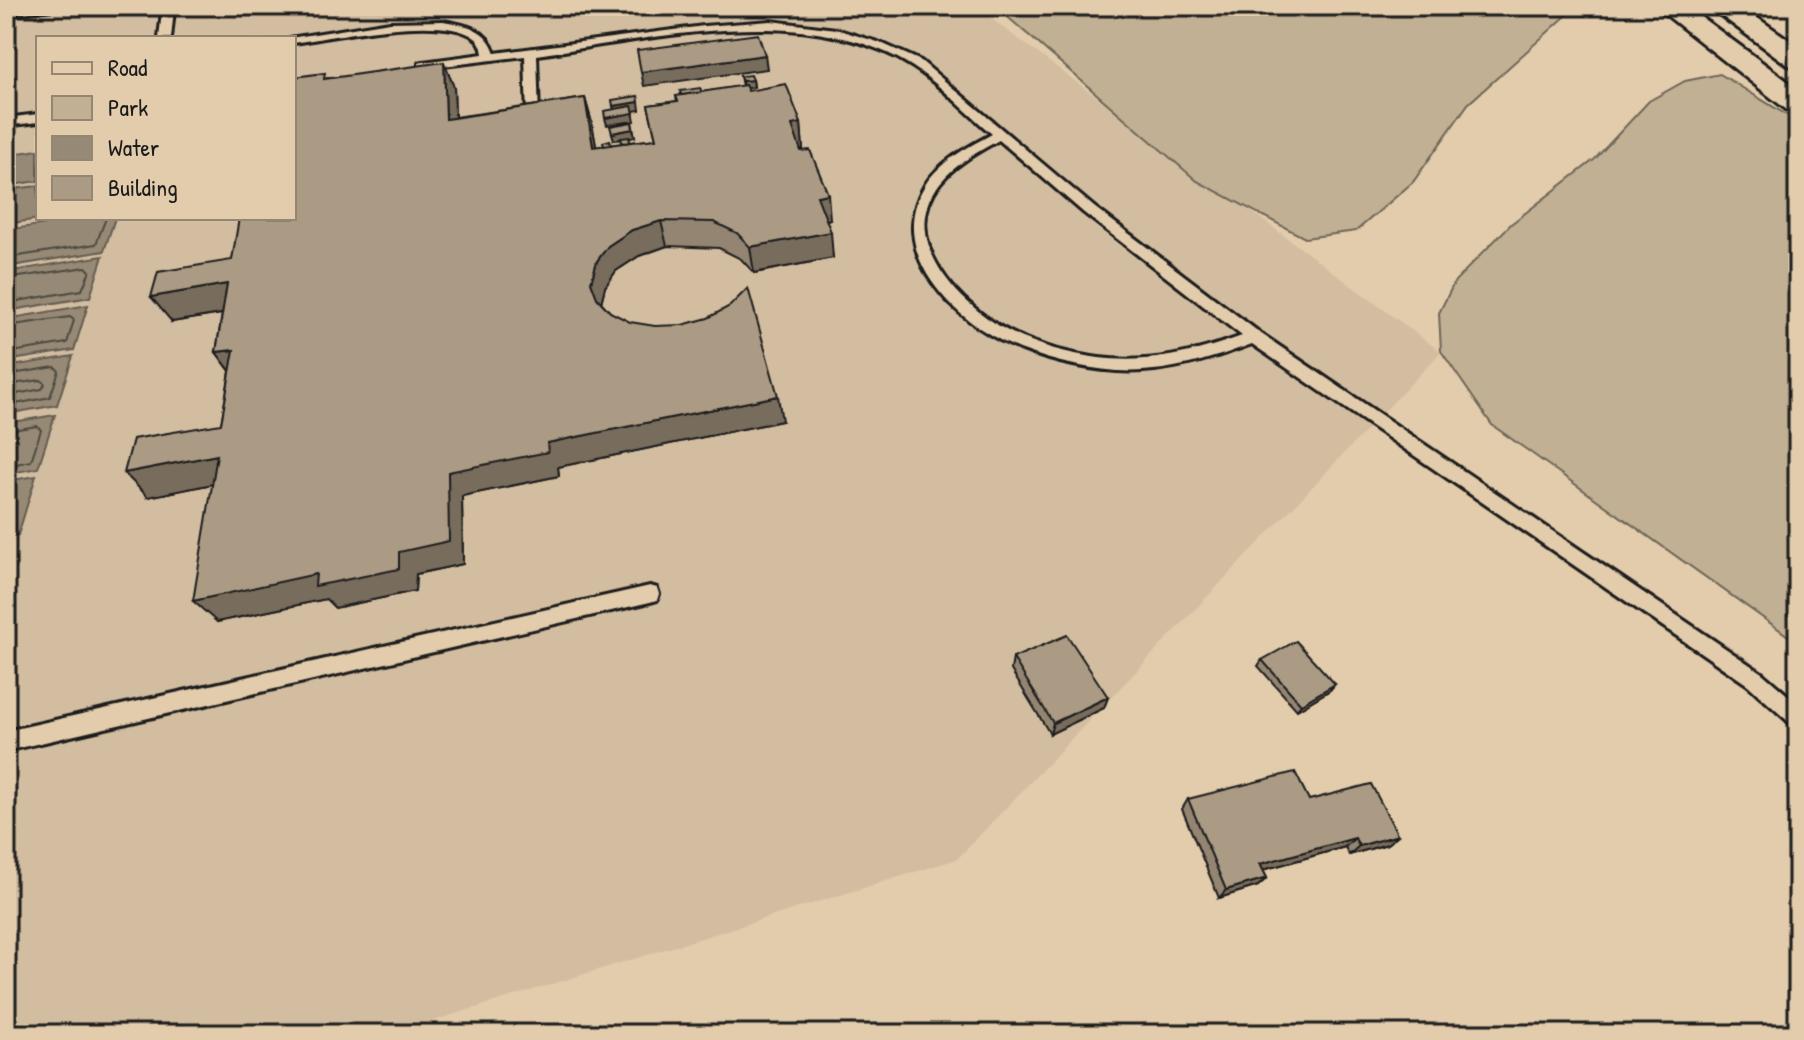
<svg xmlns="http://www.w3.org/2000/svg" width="1804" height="1040" viewBox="0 0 1804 1040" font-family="'Patrick Hand',sans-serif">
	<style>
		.built { fill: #d2bda0; fill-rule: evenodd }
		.green { fill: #c1b094; stroke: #6e6658; stroke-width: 2 }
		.water { fill: #968975; stroke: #655d51; stroke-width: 2 }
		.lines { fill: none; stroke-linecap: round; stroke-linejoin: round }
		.shore { stroke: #4d4840; stroke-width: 2 }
		.lane-casing { stroke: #1c1c1c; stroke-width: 6 }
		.primary-casing { stroke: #1c1c1c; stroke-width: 6 }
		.lane { fill: #e2ccac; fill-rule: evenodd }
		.primary { fill: #e2ccac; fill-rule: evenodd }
		.wall { fill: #938572; stroke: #1c1c1c; stroke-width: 2 }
		.shaded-wall { fill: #786c5c; stroke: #1c1c1c; stroke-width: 2 }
		.building { fill: #ab9b84; stroke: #1c1c1c; stroke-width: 2 }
	</style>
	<rect width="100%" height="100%" fill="#e2ccac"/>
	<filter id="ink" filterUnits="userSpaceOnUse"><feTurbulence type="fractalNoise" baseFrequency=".0125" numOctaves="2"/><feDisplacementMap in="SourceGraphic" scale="16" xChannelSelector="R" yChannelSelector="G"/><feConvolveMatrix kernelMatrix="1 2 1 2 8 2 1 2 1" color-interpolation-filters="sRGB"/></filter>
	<g filter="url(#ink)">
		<path class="built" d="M6,6H974L1441,352L957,859L391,1034H6ZM38,38H294V218H38Z"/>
		<g class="green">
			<path d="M995,6H1577L1468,104L1413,182L1356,231L1305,238L1197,181Z"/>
			<path d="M1720,74L1798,122V643L1492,425L1441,351L1439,313L1455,281L1511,224L1595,159L1649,101L1685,81Z"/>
		</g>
		<g class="water">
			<path d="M38,150V181L6,186V155Z"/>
			<path d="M38,186V218H46L6,224V190Z"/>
			<path d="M86,218H115L104,251L6,267V230Z"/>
			<path d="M103,256L90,297L6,311V272Z"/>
			<path d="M88,305L74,350L6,361V319Z"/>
			<path d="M73,356L57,405L6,414V367Z"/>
			<path d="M55,415L38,468L6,474V423Z"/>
			<path d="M36,476L18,535L6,537V481Z"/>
		</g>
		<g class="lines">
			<g class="shore">
				<path d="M6,258L96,244L106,218"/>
				<path d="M6,279L86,267L90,271L82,290L6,303"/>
				<path d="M6,326L70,317L74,320L67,343L6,353"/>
				<path d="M6,375L55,367L59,371L50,397L6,406"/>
				<path d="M6,385L41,380L45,384L42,389L6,396"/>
				<path d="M6,431L37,426L41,430L31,461L6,466"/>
			</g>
			<defs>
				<g id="lane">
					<path d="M27,6H59L53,9L6,15V9Z"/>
					<path d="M156,6H170L174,10L171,38H159L162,11Z"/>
					<path d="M443,21C466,25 487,28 495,53L704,26L771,21L836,29L881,43L921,61L1094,207L1260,333L1762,673L1798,704V727L1791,724L1748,685L1252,344C1209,360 1164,374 1117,371C1077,368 1036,358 1000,340C946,313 887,247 925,185C940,161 968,147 992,134C966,112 941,85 913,67C809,0 651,39 537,55L539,118L533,122L527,118L525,56L419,69V63L423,62L483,54C482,48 481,42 475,38C443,13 334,37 294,43V38H290L390,22ZM999,140L1084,213L1242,336C1195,353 1150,364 1099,358C1069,354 1039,346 1012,333C961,307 896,241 940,183C955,164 978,152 999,140Z"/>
					<path d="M38,114V122L6,126V118Z"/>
					<path d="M650,586L657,588L659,594L657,600L650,602L6,751V731Z"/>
				</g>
				<g id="primary">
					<path d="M1655,6H1686L1798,89V113L1787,110Z"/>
					<path d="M1708,6H1740L1798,46V68L1788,65Z"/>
				</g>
			</defs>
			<use href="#lane" class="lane-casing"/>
			<use href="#primary" class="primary-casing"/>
			<use href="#lane" class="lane"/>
			<use href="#primary" class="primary"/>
		</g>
		<g class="wall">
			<path d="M740,76L753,80L754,87L747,88L748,91L801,123L803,149H801L830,219L826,220L833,258L754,273L741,259L719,248L667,246L639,256L616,271L605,287L601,302L610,312L782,421L558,467L559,476L462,496L463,564L416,574L415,591L335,608L326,599L217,622L212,484L148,497L221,424L230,371L216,352L222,314L172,322L232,260L294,218L327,78L454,87L455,117L585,98L592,123L596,147L622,143L621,139L614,140L632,122L635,137L629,138L630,142L656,139L648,105L677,101L676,96L742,86Z"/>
			<path d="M1013,658L1108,697L1104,708L1050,734L1011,670Z"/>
			<path d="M1262,660L1335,684L1330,690L1297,710L1258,666Z"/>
			<path d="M1188,799L1309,800L1398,835L1387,844L1349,855L1345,847L1263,870L1267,878L1258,886L1219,898L1182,809Z"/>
		</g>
		<g class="shaded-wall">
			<path d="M765,55L767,69L644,86L641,72Z"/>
			<path d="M444,62L454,87L456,144L446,119Z"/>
			<path d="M753,80L754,87L743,89L742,81Z"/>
			<path d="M585,98L592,123L601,173L593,147Z"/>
			<path d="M639,102L640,110L633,111L635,121L607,125L605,118L615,114L613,106Z"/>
			<path d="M801,123L803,149L794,150L792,125Z"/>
			<path d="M633,129L635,137L614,140L612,133Z"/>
			<path d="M828,194L830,219L819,222L817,196Z"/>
			<path d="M661,221L667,246L639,256L616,271L605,287L600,307L591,282L597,261L608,246L632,230Z"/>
			<path d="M831,232L833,258L754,273L750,247Z"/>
			<path d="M227,284L245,310L172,322L151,297Z"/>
			<path d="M234,350L235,377L216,352Z"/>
			<path d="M778,396L782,421L558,467L559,476L462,496L463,564L416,574L415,591L335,608L326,599L217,622L193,601L399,552L448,472L547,443Z"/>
			<path d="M217,455L238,479L148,497L124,473Z"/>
			<path d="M1335,684L1330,690L1297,710L1301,704Z"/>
			<path d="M1108,697L1104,708L1050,734L1053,723Z"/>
			<path d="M1398,835L1387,844L1349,855L1359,846Z"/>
			<path d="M1355,838L1345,847L1252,873L1260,864Z"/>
			<path d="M1267,878L1258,886L1219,898L1226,890Z"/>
		</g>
		<g class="building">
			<path d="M758,34L765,55L641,72L637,50Z"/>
			<path d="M444,62L446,119L585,98L593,147L656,139L648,105L678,101L676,96L745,85L748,91L786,84L801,123L792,125L801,151L810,150L828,194L817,196L831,232L750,247L737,233L714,222L661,221L632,230L608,246L597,261L591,282L597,298L610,312L630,322L655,326L682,325L708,318L730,306L748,288L778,396L547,443L548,452L448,472L449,541L399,552V569L315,586L316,574L193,601L217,455L124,473L133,439L221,424L234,350L216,352L227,284L151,297L158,272L232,260L239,218H294V77L325,73L324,79Z"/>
			<path d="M751,75L753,80L742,81L740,76Z"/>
			<path d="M700,88L702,92L681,95L680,91Z"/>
			<path d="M638,96L639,102L613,106L612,100Z"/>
			<path d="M632,106L634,113L605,118L604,111Z"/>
			<path d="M632,122L633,129L612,133L610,126Z"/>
			<path d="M629,137L630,142L622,143L621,138Z"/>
			<path d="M610,140L611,145L604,146L603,142Z"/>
			<path d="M1067,635L1108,697L1053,723L1013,658Z"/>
			<path d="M1296,641L1335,684L1301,704L1262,660Z"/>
			<path d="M1295,772L1309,800L1371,784L1398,835L1359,846L1355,838L1260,864L1267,878L1226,890L1188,799Z"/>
		</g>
	</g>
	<rect width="1804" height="1040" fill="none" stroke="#e2ccac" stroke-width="32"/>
	<rect x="16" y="16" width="1772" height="1008" fill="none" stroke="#1c1c1c" stroke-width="3" filter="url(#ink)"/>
	<rect x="36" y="36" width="260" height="184" fill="#e2ccac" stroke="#938672" stroke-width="2"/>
	<rect x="52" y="62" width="40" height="12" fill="#e2ccac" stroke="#938672" stroke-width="2"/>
	<text x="108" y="76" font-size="24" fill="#1c1c1c">Road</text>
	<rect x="52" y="96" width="40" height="24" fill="#c1b094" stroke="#938672" stroke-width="2"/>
	<text x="108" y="116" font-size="24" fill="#1c1c1c">Park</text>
	<rect x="52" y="136" width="40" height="24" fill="#968975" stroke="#938672" stroke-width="2"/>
	<text x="108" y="156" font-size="24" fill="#1c1c1c">Water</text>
	<rect x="52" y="176" width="40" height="24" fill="#ab9b84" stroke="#938672" stroke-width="2"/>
	<text x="108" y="196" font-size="24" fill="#1c1c1c">Building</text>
</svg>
